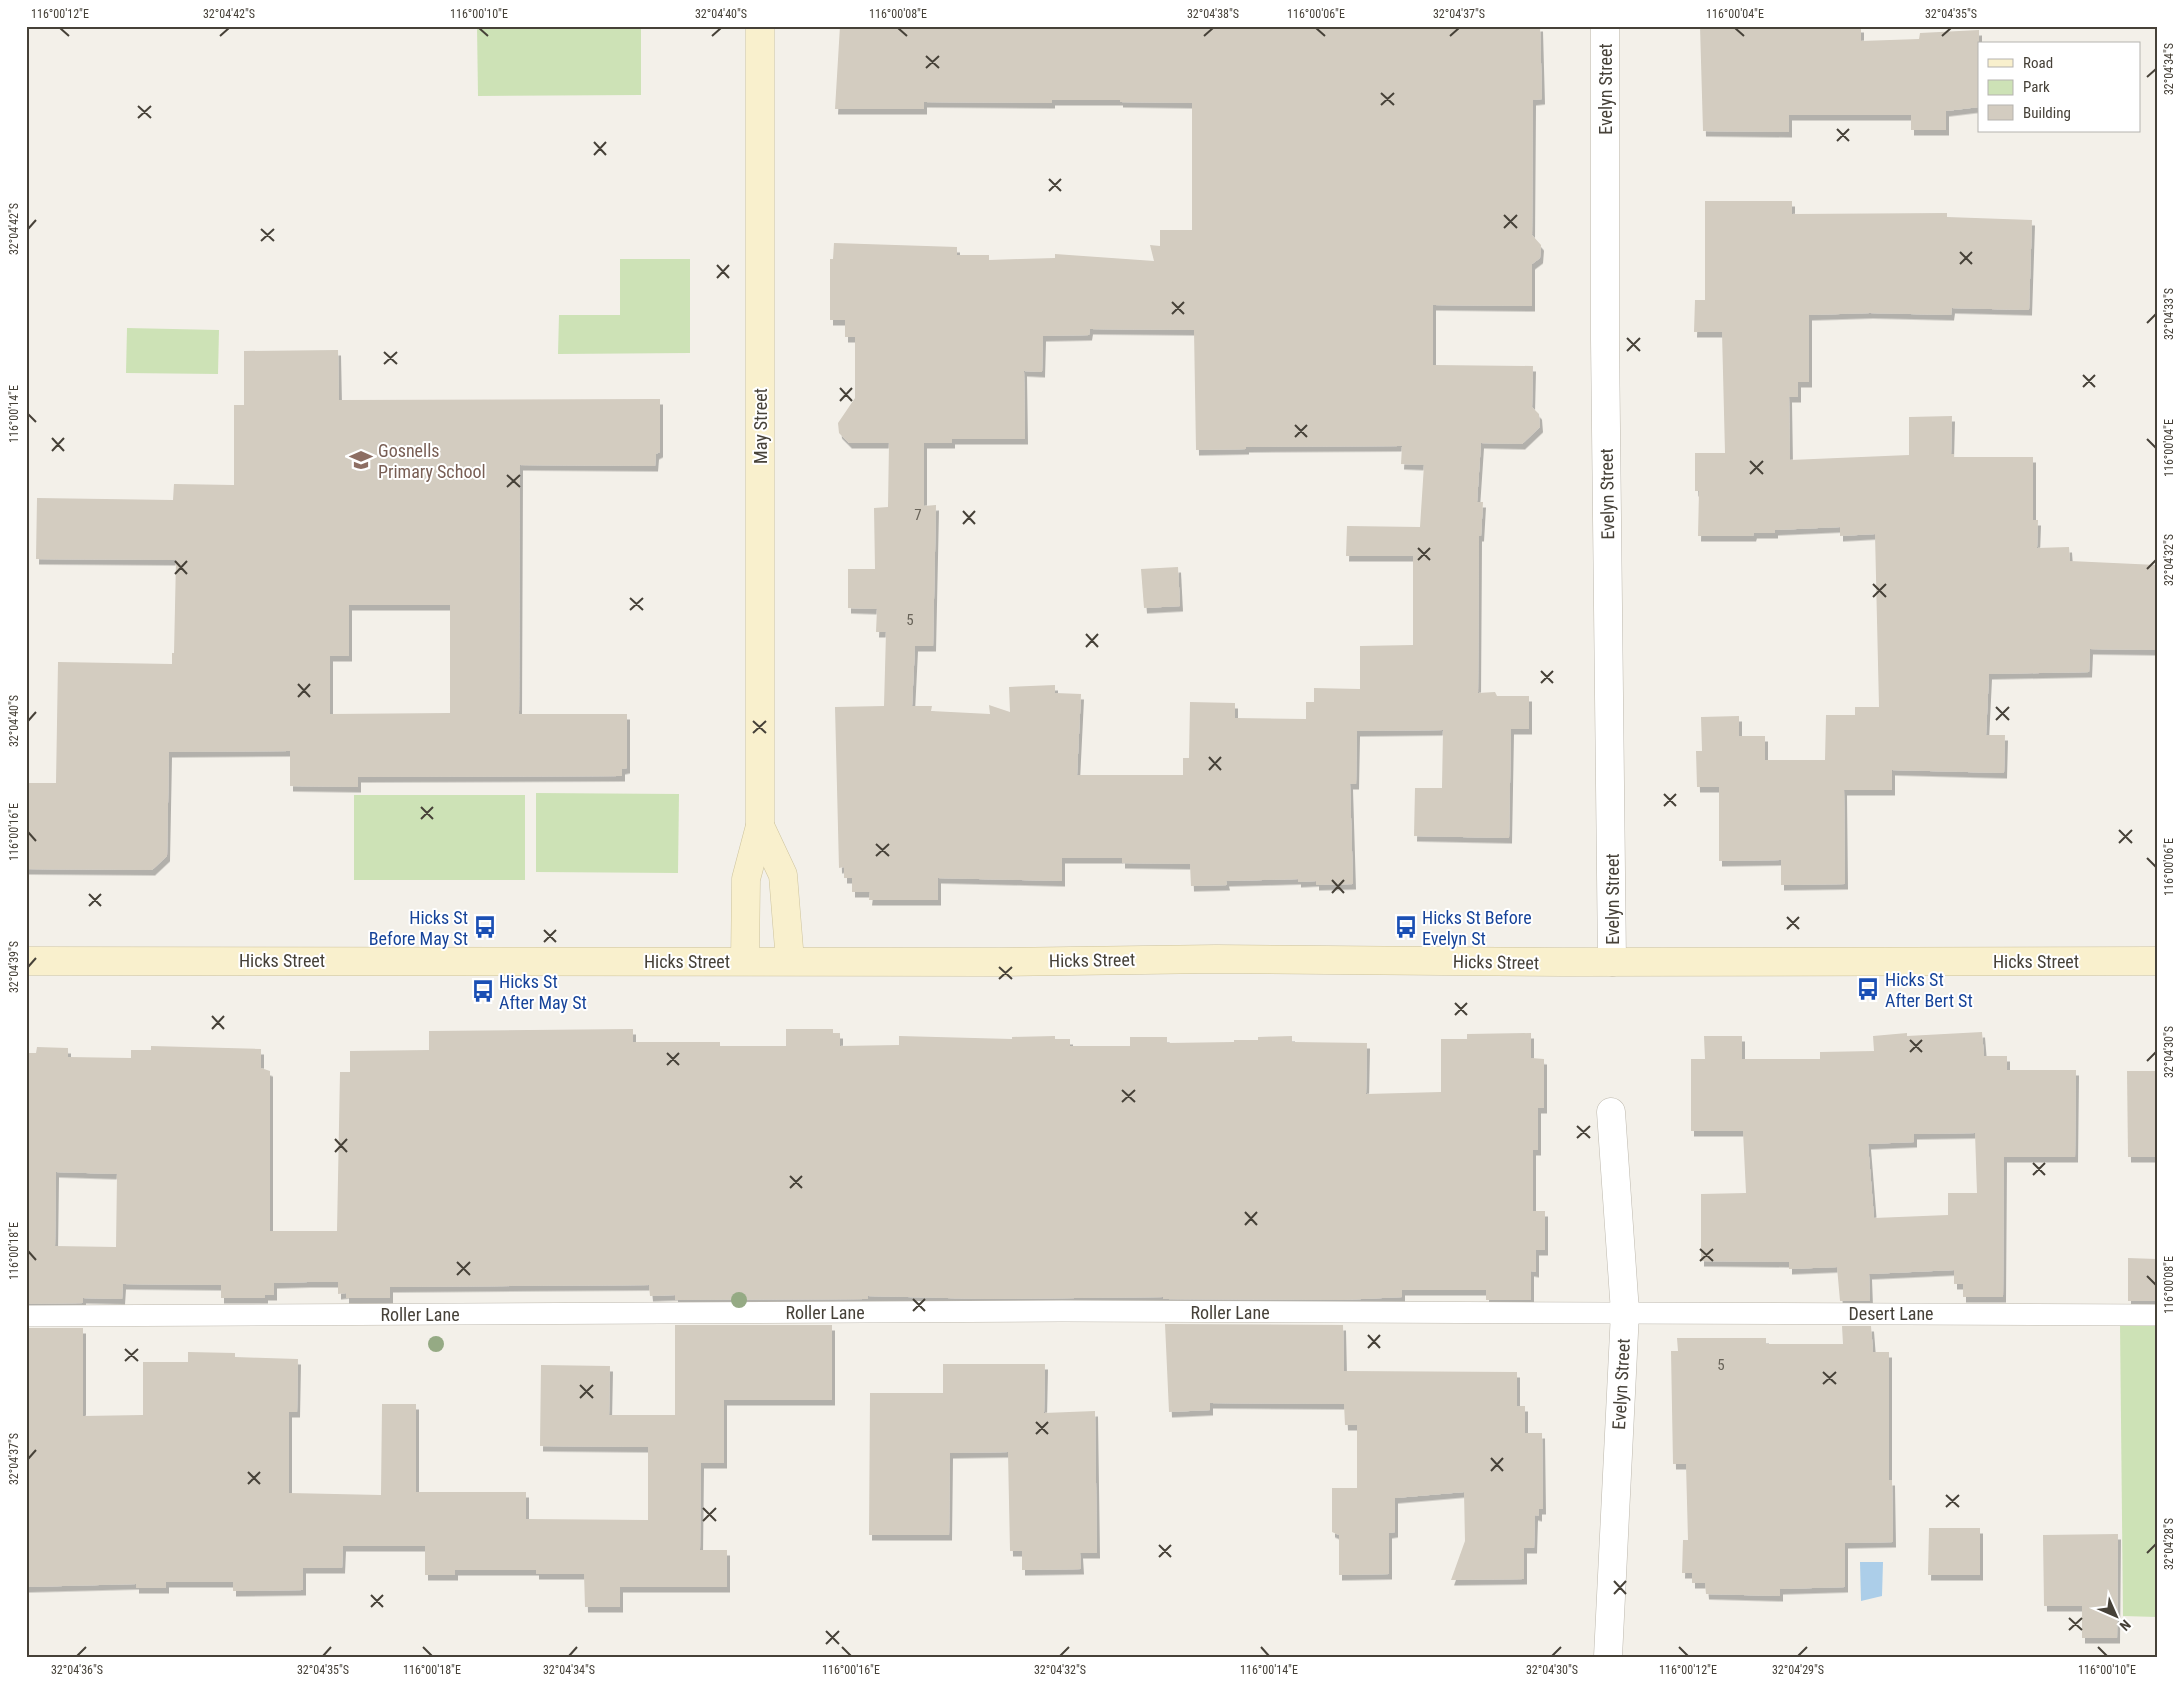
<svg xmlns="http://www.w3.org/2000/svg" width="2183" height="1683" viewBox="0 0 2183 1683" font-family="'Roboto Condensed',sans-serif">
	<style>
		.green { fill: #cde2b6 }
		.water { fill: #accee9 }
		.building { fill: #d3ccc0; fill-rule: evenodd; filter: url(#shadow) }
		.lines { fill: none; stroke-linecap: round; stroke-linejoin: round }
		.lane-casing { stroke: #bdb8ad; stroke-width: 22 }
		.street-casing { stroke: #bdb8ad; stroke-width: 29 }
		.secondary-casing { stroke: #cdc39d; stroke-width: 29 }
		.lane { stroke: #fff; stroke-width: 21 }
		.street { stroke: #fff; stroke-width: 28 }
		.secondary { stroke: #f9f0cd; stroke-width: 28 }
		.tree { fill: #95aa84 }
		.ticks { fill: none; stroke: #464138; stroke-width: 2 }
		.labels { text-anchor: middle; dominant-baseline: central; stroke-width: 4; stroke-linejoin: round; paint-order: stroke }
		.number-label { font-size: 15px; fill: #69645a }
		.street-label { font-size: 18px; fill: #464138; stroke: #fff }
		.education-label { font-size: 18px; fill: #785e54; stroke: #fff; text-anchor: start }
		.transit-label { font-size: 18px; fill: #164399; stroke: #fff; text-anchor: start }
		.neatline { fill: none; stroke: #464138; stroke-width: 2 }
		.ticks-label { font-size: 12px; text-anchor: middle; fill: #464138 }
	</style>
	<defs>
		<filter id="shadow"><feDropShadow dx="3" dy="5.5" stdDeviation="0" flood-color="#0004"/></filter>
	</defs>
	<rect width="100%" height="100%" fill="#f3f0e9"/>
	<g class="green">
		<path d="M477,26H641V95L478,96Z"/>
		<path d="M620,259H690V353L558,354L559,315H620Z"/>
		<path d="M127,328L219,330L218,374L126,373Z"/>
		<path d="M536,793L679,794L678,873L536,872Z"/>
		<rect x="354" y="795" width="171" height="85"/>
		<path d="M2120,1323H2157V1617L2123,1616Z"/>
	</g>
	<path class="water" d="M1860,1562H1883L1882,1596L1861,1601Z"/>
	<g class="building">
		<path d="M840,26H1540L1542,99L1533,100L1532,235L1541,245L1540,258L1532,264V306L1433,305V365L1533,366L1532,407L1539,414L1540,427L1522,444L1481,443L1477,502H1483L1481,536H1479L1478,693L1495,692L1497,696H1529V729H1511L1509,838L1414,836L1415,788H1442L1443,730L1357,731L1356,784H1350L1353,884L1316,885V881L1298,882V879L1226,881L1227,885L1191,886L1190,864L1122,863V858H1062V881L938,878V900H869L870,892H852V878H844V867L839,868L835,707L884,706L886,632H876L877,609L848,608V569H875L874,508L888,507L889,443H849L839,433L838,423L855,398V337H845V320H830V259H833L834,243L957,247V255H989V260L1055,258V254L1154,261L1150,245L1160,246V230H1192V103L1120,102V100H1052V103L924,102V109H835ZM1090,329L1194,330L1196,450L1246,449V447L1402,446L1401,464L1424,465L1420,527L1347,526L1346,556H1413V645L1360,646V689L1314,688V702H1306V719L1235,718V703L1190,702L1189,758H1183V775H1077L1081,694L1055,693V685L1009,687L1010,712L989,705L990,714L931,711L932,706H912L915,646H933L936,505L924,506V443H952V439H1025L1024,371L1042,372L1043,336L1089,335Z"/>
		<path d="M1700,26L1861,27V41L1919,39L1920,33L1979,30V107L1946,111V130H1911V115H1789V132L1703,131Z"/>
		<path d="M1705,201H1792V214L1947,213V217L2032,220L2029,310L1952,308L1951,315L1870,313L1809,315V382H1798V397H1789L1790,460L1909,455V417L1952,416L1951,454H1954V457H2033V520H2038L2037,548L2069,547L2070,561L2157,565V650L2090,649L2089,672L1989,674L1986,735H2005L2004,773L1892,770V790H1844L1845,884L1781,885V860L1719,861V787H1697L1696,751H1702L1701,717L1739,716V736H1765V760H1825L1826,715H1855V707H1879L1875,534L1840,536V527L1775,530V533H1754L1753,536H1698L1699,491H1695V453H1725L1722,332H1694L1695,300H1705Z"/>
		<path d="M338,350L339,400L660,399V452L656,454L655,466L520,465L519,714H627V768L622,769V776L358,777V787L290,786V751L169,752L167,856L152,870L26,869V783H56L58,662L172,664V653H174L176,560L36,559L37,498L173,500L174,484L234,485V405H244V351ZM349,605H450V713L330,714V656H349Z"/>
		<path d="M1178,567L1180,606L1144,608L1141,569Z"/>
		<path d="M633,1029V1042H720V1046H786V1029H833V1033H840V1046L899,1045V1036L1012,1039V1037L1055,1036V1039H1070V1046H1130V1037H1167V1043L1234,1042V1040H1258V1037L1292,1036V1042L1367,1043L1366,1094L1441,1092V1039H1467V1034L1531,1033V1058L1544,1059V1108H1538V1150H1533V1211H1545V1250H1536V1272L1531,1271V1300H1486V1290H1402V1297L1342,1300L1163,1299V1297L987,1299L868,1296V1299L675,1300V1295L650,1296L649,1285L390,1287V1298H346V1293L338,1294V1282H308L274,1283V1295H265V1298H221V1285L123,1284L122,1299L83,1298V1303L26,1304V1053H36L37,1047L68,1048V1057L131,1058V1050H151V1046L261,1049V1068L270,1071V1231H337L340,1072H350V1051L429,1050V1031ZM56,1172L117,1174L116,1247L55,1246Z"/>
		<path d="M1982,1032L1984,1056H2007V1070H2076L2075,1157H2004L2003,1297H1963V1284H1954V1270L1869,1274L1870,1301H1840L1837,1267L1789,1269V1262L1701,1261V1194L1746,1193L1743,1131H1691V1059H1705L1704,1036H1742V1059H1820V1052L1874,1051L1873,1036L1907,1033V1036ZM1975,1133L1977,1193H1948V1215L1874,1218L1868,1144L1914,1142V1134Z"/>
		<path d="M2127,1071H2157V1157H2128Z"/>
		<path d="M2128,1258L2157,1259V1301H2128Z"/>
		<path d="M1165,1324L1343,1325L1344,1371L1517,1372V1406H1525V1433H1542L1543,1509H1539V1516L1535,1515L1534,1548H1524V1579L1451,1580L1465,1541L1464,1492L1395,1498V1532L1389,1533V1574L1339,1575V1535L1332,1532V1488H1357V1425H1345L1344,1404L1210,1403V1410L1169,1412Z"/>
		<path d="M675,1325H832V1400H724V1463H701L700,1550H727V1587H620V1607H585L584,1574H536V1570H455V1575H425V1546H343L342,1568H303V1590L233,1591V1582H166V1588H136V1584L26,1587V1328H83V1416L143,1415V1362H188V1352L235,1353V1357L298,1359L297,1412H289V1493L381,1495L382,1404H416V1492H526V1519L648,1520V1447L540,1446L541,1365L610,1366L609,1415H675Z"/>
		<path d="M1842,1326H1871L1873,1352H1889V1480H1892L1893,1542L1845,1543V1587L1780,1589V1596L1706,1594L1705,1583H1692V1573H1682L1683,1540H1688L1686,1464H1673L1671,1351H1678L1677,1338H1766V1344H1843Z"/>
		<path d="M943,1364H1045L1044,1413L1095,1411L1097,1553H1080L1081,1569L1022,1570V1551H1010L1008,1452L950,1453L949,1535H869L870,1393H943Z"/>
		<path d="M1929,1528H1980V1575H1928Z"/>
		<path d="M2118,1534L2117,1638H2082V1606H2044L2043,1535Z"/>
	</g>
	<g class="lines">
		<defs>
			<path id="lane" d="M26,1316L1062,1311L2157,1315"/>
			<g id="street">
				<path d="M1605,26V340L1612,962"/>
				<path d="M1608,1657L1625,1312L1611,1112"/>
			</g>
			<g id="secondary">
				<path d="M760,826L783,875L790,961"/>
				<path d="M26,961L999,962L1216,959L1562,962L2157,961"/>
				<path d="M745,961L746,879L760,826V26"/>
			</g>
		</defs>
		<use href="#lane" class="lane-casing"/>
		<use href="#street" class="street-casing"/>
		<use href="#secondary" class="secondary-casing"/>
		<use href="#lane" class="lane"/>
		<use href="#street" class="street"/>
		<use href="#secondary" class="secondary"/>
	</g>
	<g class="tree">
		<circle cx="739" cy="1300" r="8"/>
		<circle cx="436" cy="1344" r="8"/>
	</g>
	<path class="ticks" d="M60,28L69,36M479,28L488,36M898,28L907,36M1316,28L1325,36M1735,28L1744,36M220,36L229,28M712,36L721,28M1204,36L1213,28M1450,36L1459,28M1942,36L1951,28M926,56L939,68M926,68L939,56M2147,77L2156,69M1381,93L1394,105M1381,105L1394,93M138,106L151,118M138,118L151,106M1837,129L1849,141M1837,141L1849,129M594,142L606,155M594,155L606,142M1049,179L1061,191M1049,191L1061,179M1504,215L1517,228M1504,228L1517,215M28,229L36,220M261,229L274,241M261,241L274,229M1960,252L1972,264M1960,264L1972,252M717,265L729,278M717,278L729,265M1172,302L1184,314M1172,314L1184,302M2147,323L2156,314M1627,338L1640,351M1627,351L1640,338M384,352L397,364M384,364L397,352M2083,375L2095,387M2083,387L2095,375M840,388L852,401M840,401L852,388M28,414L36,422M1295,425L1307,437M1295,437L1307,425M52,438L64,451M2147,439L2156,448M52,451L64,438M1750,461L1763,474M1750,474L1763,461M507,475L520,487M507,487L520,475M963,511L975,524M963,524L975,511M1418,548L1430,560M1418,560L1430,548M175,561L187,574M2147,569L2156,560M175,574L187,561M1873,584L1886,597M1873,597L1886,584M630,598L643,610M630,610L643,598M1086,634L1098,647M1086,647L1098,634M1541,671L1553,683M1541,683L1553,671M298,684L310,697M298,697L310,684M1996,707L2009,720M1996,720L2009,707M28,721L36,712M753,721L766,733M753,733L766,721M1209,757L1221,770M1209,770L1221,757M1664,794L1676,806M1664,806L1676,794M421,807L433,819M421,819L433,807M2119,830L2132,843M28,832L36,841M2119,843L2132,830M876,844L889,856M876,856L889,844M2147,858L2156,867M1332,880L1344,893M1332,893L1344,880M89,894L101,906M89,906L101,894M1787,917L1799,929M1787,929L1799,917M544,930L556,942M544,942L556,930M28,967L36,958M999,967L1012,979M999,979L1012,967M1455,1003L1467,1015M1455,1015L1467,1003M212,1016L224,1029M212,1029L224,1016M1910,1040L1922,1052M1910,1052L1922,1040M667,1053L679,1065M2147,1061L2156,1052M667,1065L679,1053M1122,1090L1135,1102M1122,1102L1135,1090M1577,1126L1590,1138M1577,1138L1590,1126M335,1139L347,1152M335,1152L347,1139M2033,1163L2045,1175M2033,1175L2045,1163M790,1176L802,1188M790,1188L802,1176M1245,1212L1257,1225M1245,1225L1257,1212M1700,1249L1713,1261M28,1251L36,1260M1700,1261L1713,1249M457,1262L470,1275M457,1275L470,1262M2147,1276L2156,1285M913,1299L925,1311M913,1311L925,1299M1368,1335L1380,1348M1368,1348L1380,1335M125,1349L138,1361M125,1361L138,1349M1823,1372L1836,1384M1823,1384L1836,1372M580,1385L593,1398M580,1398L593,1385M1036,1422L1048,1434M1036,1434L1048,1422M1491,1458L1503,1471M28,1459L36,1450M1491,1471L1503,1458M248,1472L260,1484M248,1484L260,1472M1946,1495L1959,1507M1946,1507L1959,1495M703,1508L716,1521M703,1521L716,1508M1159,1545L1171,1557M2147,1553L2156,1544M1159,1557L1171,1545M1614,1581L1626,1594M1614,1594L1626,1581M371,1595L383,1607M371,1607L383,1595M2069,1618L2082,1630M2069,1630L2082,1618M826,1631L839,1644M826,1644L839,1631M423,1647L432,1656M842,1647L851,1656M1261,1647L1269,1656M1679,1647L1688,1656M2098,1647L2107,1656M77,1656L86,1647M323,1656L331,1647M569,1656L577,1647M1060,1656L1069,1647M1552,1656L1561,1647M1798,1656L1807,1647"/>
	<defs>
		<symbol id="school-bare" viewBox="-9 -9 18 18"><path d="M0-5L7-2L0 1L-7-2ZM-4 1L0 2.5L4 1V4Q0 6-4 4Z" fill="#8d6e63" stroke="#fff" stroke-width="2.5" paint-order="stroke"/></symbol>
		<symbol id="bus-bare" viewBox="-9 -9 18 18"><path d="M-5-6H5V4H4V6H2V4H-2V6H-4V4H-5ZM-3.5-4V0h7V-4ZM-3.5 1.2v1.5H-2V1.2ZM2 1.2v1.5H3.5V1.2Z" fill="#1a4fb4" stroke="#fff" stroke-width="2.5" paint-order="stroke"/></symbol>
	</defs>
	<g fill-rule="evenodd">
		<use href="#school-bare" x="345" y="444" width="32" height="32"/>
		<use href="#bus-bare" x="469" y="911" width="32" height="32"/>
		<use href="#bus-bare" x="1390" y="911" width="32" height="32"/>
		<use href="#bus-bare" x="1852" y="973" width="32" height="32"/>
		<use href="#bus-bare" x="467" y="975" width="32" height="32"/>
	</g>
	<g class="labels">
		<g class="number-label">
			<text x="918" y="515">7</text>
			<text x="910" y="620">5</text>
			<text x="1721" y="1365">5</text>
		</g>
		<g class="street-label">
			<text transform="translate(1605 89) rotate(-90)">Evelyn Street</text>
			<text transform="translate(760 426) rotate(-90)">May Street</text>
			<text transform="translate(1607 494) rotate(-91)">Evelyn Street</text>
			<text transform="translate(1612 899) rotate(-90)">Evelyn Street</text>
			<text x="282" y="960">Hicks Street</text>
			<text transform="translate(1092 960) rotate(-1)">Hicks Street</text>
			<text x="687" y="961">Hicks Street</text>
			<text x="2036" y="961">Hicks Street</text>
			<text transform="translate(1496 962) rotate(1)">Hicks Street</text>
			<text x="825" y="1312">Roller Lane</text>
			<text x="1230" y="1312">Roller Lane</text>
			<text x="1891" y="1313">Desert Lane</text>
			<text x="420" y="1314">Roller Lane</text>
			<text transform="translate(1621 1384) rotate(-87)">Evelyn Street</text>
		</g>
		<g class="education-label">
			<text x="378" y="450">Gosnells<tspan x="378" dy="21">Primary School</tspan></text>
		</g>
		<g class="transit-label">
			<text x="468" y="917" text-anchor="end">Hicks St<tspan x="468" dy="21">Before May St</tspan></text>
			<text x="1422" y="917">Hicks St Before<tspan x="1422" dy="21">Evelyn St</tspan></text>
			<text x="1885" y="979">Hicks St<tspan x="1885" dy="21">After Bert St</tspan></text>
			<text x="499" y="981">Hicks St<tspan x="499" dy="21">After May St</tspan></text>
		</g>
	</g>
	<rect width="2183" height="1683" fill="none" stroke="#ffffff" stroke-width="55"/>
	<rect x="1978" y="42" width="162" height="90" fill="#ffffff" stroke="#b5b3af"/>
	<rect x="1988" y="59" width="25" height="8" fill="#f9f0cd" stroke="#b5b3af"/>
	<text x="2023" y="68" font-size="15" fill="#464138">Road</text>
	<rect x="1988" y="80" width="25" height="15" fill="#cde2b6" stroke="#b5b3af"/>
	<text x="2023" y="92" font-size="15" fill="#464138">Park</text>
	<rect x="1988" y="105" width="25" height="15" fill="#d3ccc0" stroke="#b5b3af"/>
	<text x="2023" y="118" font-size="15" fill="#464138">Building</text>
	<g transform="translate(2116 1616) rotate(135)" stroke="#ffffff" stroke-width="4" paint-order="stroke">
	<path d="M0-4L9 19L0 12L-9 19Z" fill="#464138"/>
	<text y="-8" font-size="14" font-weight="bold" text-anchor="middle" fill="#464138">N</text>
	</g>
	<rect x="28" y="28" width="2128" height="1628" class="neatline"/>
	<g class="ticks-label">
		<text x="60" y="18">116°00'12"E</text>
		<text x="229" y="18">32°04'42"S</text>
		<text x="479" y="18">116°00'10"E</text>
		<text x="721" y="18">32°04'40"S</text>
		<text x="898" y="18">116°00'08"E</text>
		<text x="1213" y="18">32°04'38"S</text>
		<text x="1316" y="18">116°00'06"E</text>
		<text x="1459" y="18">32°04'37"S</text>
		<text x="1735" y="18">116°00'04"E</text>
		<text x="1951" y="18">32°04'35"S</text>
		<text transform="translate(2169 69) rotate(-90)" y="4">32°04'34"S</text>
		<text transform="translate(14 229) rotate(-90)" y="4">32°04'42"S</text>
		<text transform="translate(2169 314) rotate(-90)" y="4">32°04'33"S</text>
		<text transform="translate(14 414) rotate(-90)" y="4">116°00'14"E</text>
		<text transform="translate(2169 448) rotate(-90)" y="4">116°00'04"E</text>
		<text transform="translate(2169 560) rotate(-90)" y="4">32°04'32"S</text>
		<text transform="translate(14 721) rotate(-90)" y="4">32°04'40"S</text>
		<text transform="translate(14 832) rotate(-90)" y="4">116°00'16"E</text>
		<text transform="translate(2169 867) rotate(-90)" y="4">116°00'06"E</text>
		<text transform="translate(14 967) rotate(-90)" y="4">32°04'39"S</text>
		<text transform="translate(2169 1052) rotate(-90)" y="4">32°04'30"S</text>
		<text transform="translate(14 1251) rotate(-90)" y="4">116°00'18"E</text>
		<text transform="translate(2169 1285) rotate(-90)" y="4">116°00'08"E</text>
		<text transform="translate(14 1459) rotate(-90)" y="4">32°04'37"S</text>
		<text transform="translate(2169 1544) rotate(-90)" y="4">32°04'28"S</text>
		<text x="77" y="1674">32°04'36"S</text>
		<text x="323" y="1674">32°04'35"S</text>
		<text x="432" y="1674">116°00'18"E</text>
		<text x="569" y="1674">32°04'34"S</text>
		<text x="851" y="1674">116°00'16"E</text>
		<text x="1060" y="1674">32°04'32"S</text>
		<text x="1269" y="1674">116°00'14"E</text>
		<text x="1552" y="1674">32°04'30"S</text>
		<text x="1688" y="1674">116°00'12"E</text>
		<text x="1798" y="1674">32°04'29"S</text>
		<text x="2107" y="1674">116°00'10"E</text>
	</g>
</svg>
